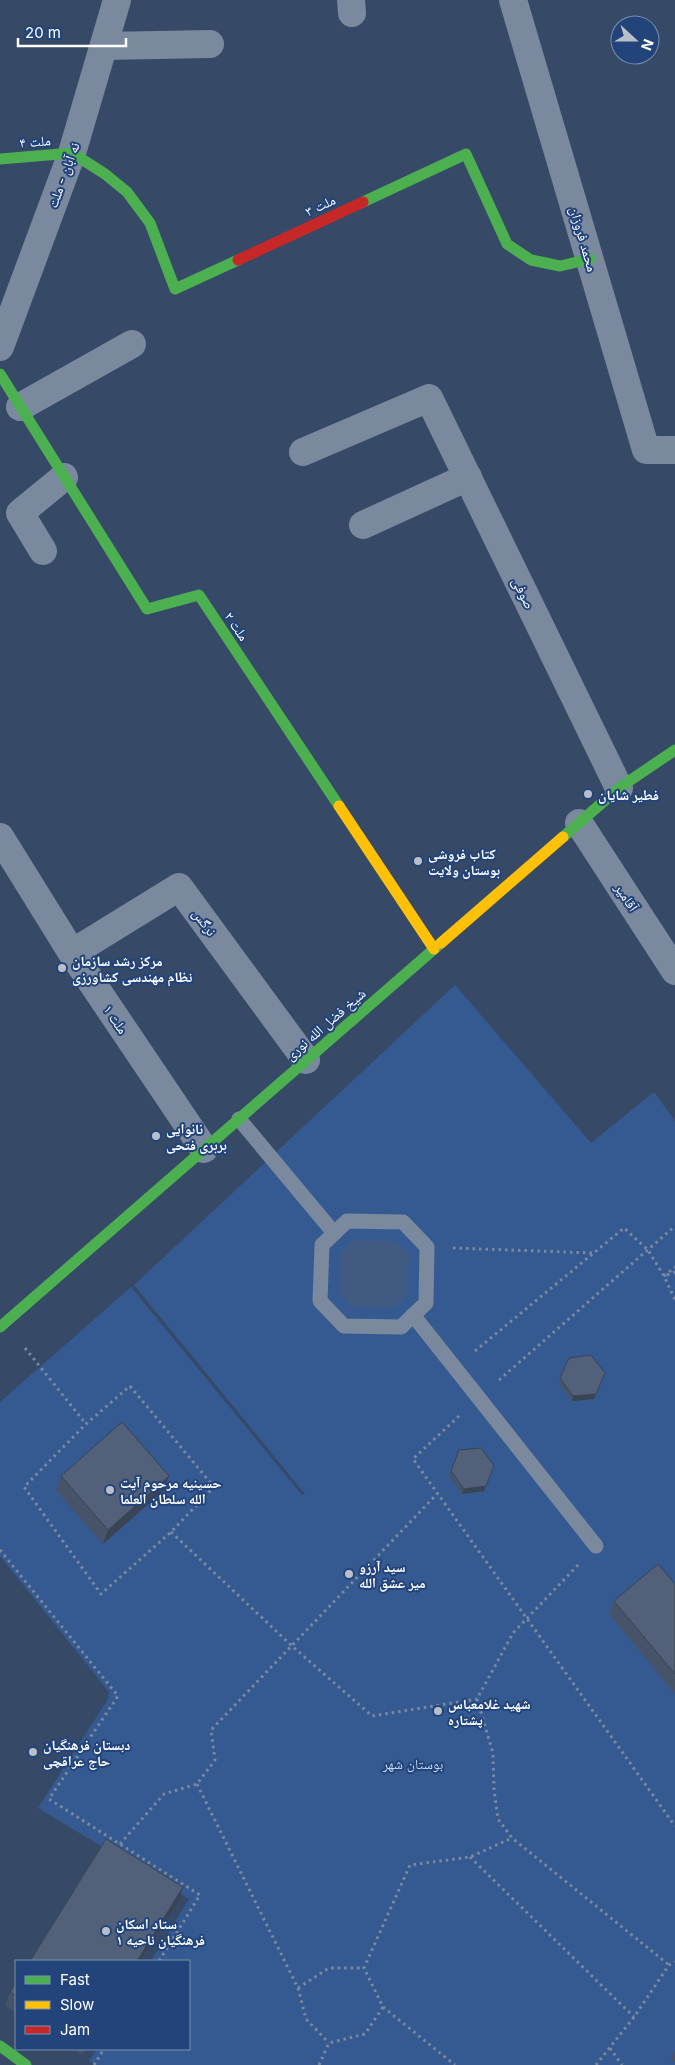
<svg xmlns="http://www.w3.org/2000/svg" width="675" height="2065" viewBox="0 0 675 2065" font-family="Inter,'Noto Naskh Arabic',sans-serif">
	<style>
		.green { fill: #355a92 }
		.water { fill: #415a81 }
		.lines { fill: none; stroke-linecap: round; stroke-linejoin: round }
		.path { stroke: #7a899e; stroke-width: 3; stroke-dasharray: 2.5 4; stroke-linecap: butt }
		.lane { stroke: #7a899e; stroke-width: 15 }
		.street { stroke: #7a899e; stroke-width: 28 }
		.fast { stroke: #4caf50; stroke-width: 11 }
		.slow { stroke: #ffc107; stroke-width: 11 }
		.jam { stroke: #c62828; stroke-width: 11 }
		.wall { fill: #475368 }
		.shaded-wall { fill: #394455 }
		.building { fill: #526179; stroke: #394455 }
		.poi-dot { fill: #b9bfca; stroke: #22447b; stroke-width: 2 }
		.labels { text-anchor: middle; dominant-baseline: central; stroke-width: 4; stroke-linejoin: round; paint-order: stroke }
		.street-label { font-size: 14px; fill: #fff; stroke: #22447b }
		.poi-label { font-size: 14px; font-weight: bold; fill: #fff; stroke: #22447b; text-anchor: start }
		.park-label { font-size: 14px; fill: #c7daf4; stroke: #22447b }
	</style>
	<rect width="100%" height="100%" fill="#364967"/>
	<path class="green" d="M455,985L591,1143L654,1092L675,1121V2065H95L89,2061L97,2049H189V1961H151L189,1899L38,1808L108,1699L109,1692L0,1556V1402L131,1287L302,1495L305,1494L134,1285Z"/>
	<path class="water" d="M354,1240L395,1241L409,1254L407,1295L394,1308L352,1307L340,1294V1253Z"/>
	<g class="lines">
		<g class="path">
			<path d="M453,1248L594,1253"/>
			<path d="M667,1275L675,1272"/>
			<path d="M664,1276L675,1267"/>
			<path d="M25,1348L86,1424"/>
			<path d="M475,1351L624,1228L648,1250L664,1276L675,1300"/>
			<path d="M499,1380L675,1226"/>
			<path d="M130,1386L214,1487L171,1532L101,1594L24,1487L86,1424Z"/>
			<path d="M459,1416L413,1459L675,1826"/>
			<path d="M171,1532L292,1646L372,1716L477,1699"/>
			<path d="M0,1550L118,1696L49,1799L200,1895L159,1961"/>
			<path d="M578,1565L513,1633L477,1699L493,1753L494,1790L498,1819L512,1838L669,1965"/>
			<path d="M197,1784L298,1988L306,2019L329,2043"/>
			<path d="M120,1844L164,1794L197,1784L215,1760L211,1730L437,1494"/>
			<path d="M470,1857L634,2017"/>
			<path d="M298,1988L329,1968H364"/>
			<path d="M383,2007L455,2065"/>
			<path d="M610,2048L622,2065"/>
			<path d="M94,2065L104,2049"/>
			<path d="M319,2065L329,2043L365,2034L383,2007L364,1968L410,1865L470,1857L512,1838"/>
			<path d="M596,2065L634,2017L669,1965L675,1962"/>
		</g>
		<g class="lane">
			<path d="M239,1119L334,1233"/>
			<path d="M347,1221L403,1222L427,1247L426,1303L401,1327L344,1326L320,1301L322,1245Z"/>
			<path d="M413,1315L596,1546"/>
		</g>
		<g class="street">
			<path d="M351,0L352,13"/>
			<path d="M513,0L646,450H675"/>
			<path d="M104,46L210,44"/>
			<path d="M0,347L72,153L117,0"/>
			<path d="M20,407L132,344"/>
			<path d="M303,452L429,398L619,788"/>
			<path d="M363,525L468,477"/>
			<path d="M43,551L20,513L64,477"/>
			<path d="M579,823L675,971"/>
			<path d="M0,837L72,953L204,1149"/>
			<path d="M72,953L179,887L306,1060"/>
		</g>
		<g class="fast">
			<path d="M0,159L72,153L105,174L127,192L150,223L175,289L238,260"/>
			<path d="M363,202L466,154L507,244L531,260L560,266L590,259"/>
			<path d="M0,374L147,609L199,595L339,806"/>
			<path d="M563,837L619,788L675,750"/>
			<path d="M0,1327L441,943"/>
			<path d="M0,2046L26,2065"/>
		</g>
		<g class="slow">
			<path d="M339,806L434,949"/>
			<path d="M441,943L563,837"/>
		</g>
		<path class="jam" d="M238,260L363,202"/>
	</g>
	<g class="wall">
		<path d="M569,1358L603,1378L594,1399L572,1401L559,1384Z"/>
		<path d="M459,1450L484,1491L462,1494L449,1476Z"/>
		<path d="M61,1476H169L164,1490L103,1544L56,1490Z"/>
		<path d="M675,1584V1694L609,1614L614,1601Z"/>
		<path d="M16,1983V2013L5,2006L10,1992Z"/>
		<path d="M74,2049H86L82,2054Z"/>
		<path d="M675,2049V2062L671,2059Z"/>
	</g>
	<g class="shaded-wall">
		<path d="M605,1373L594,1399L572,1401L573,1396Z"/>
		<path d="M494,1466L484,1491L462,1494L464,1489Z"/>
		<path d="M169,1476L164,1490L103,1544L108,1530Z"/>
		<path d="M183,1887L179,1900L140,1961H137Z"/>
	</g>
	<g class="building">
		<path d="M591,1355L605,1373L596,1394L573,1396L560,1378L569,1358Z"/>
		<path d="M122,1422L169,1476L108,1530L61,1476Z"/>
		<path d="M481,1448L494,1466L486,1486L464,1489L451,1471L459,1450Z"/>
		<path d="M658,1564L675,1584V1674L614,1601Z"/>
		<path d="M106,1839L183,1887L137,1961H30Z"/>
		<path d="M16,1983V1996L10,1992Z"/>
	</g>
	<g class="poi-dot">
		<circle cx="588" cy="794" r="5"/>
		<circle cx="418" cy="861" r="5"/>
		<circle cx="62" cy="968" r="5"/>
		<circle cx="156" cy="1136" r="5"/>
		<circle cx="110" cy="1490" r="5"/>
		<circle cx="349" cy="1574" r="5"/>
		<circle cx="438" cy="1711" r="5"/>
		<circle cx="33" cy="1752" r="5"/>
		<circle cx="106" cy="1931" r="5"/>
	</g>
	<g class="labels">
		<g class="street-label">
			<text transform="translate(35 141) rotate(-5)">ملت ۴</text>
			<text transform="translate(63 175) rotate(-70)">نه آبان - ملت</text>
			<text transform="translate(320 205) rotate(-25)">ملت ۳</text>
			<text transform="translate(584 239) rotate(74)">محمد فروزان</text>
			<text transform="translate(524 593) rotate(64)">صوفی</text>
			<text transform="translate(237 626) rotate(56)">ملت ۲</text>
			<text transform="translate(627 897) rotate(57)">آقامیر</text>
			<text transform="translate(205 922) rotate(54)">نرگس</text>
			<text transform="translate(116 1019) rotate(56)">ملت ۱</text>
			<text transform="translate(325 1024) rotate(-41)">شیخ فضل الله نوری</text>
		</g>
		<g class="poi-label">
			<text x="598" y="794">فطیر شایان</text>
			<text x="428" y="853">کتاب فروشی<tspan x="428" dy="16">بوستان ولایت</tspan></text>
			<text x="72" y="960">مرکز رشد سازمان<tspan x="72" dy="16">نظام مهندسی کشاورزی</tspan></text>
			<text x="166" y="1128">نانوایی<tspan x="166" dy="16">بربری فتحی</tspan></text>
			<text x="120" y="1482">حسینیه مرحوم آیت<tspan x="120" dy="16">الله سلطان العلما</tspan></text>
			<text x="359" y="1566">سید آرزو<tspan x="359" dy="16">میر عشق الله</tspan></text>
			<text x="448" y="1703">شهید غلامعباس<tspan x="448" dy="16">پشتاره</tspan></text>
			<text x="43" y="1744">دبستان فرهنگیان<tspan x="43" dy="16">حاج عراقچی</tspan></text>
			<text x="116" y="1923">ستاد اسکان<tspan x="116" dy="16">فرهنگیان ناحیه ۱</tspan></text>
		</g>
		<g class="park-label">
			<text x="413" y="1763">بوستان شهر</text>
		</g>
	</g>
	<rect x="15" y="1960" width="175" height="90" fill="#22447b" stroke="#7a8fb0"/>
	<rect x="25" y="1976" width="25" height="8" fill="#4caf50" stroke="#7a8fb0"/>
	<text x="60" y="1985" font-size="15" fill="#ffffff">Fast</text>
	<rect x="25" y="2001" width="25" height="8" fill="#ffc107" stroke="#7a8fb0"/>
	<text x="60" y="2010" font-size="15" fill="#ffffff">Slow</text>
	<rect x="25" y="2026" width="25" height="8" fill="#c62828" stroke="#7a8fb0"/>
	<text x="60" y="2035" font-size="15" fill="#ffffff">Jam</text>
	<g transform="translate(635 40) rotate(111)"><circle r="24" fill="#22447b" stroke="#7a8fb0"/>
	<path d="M0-4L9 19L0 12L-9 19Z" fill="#b9bfca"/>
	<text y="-8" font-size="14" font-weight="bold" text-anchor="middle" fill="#ffffff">N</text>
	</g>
	<path d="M18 38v8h108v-8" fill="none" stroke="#ffffff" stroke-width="2.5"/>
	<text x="25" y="38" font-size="15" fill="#ffffff" stroke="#22447b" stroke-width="4" paint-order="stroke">20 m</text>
</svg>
